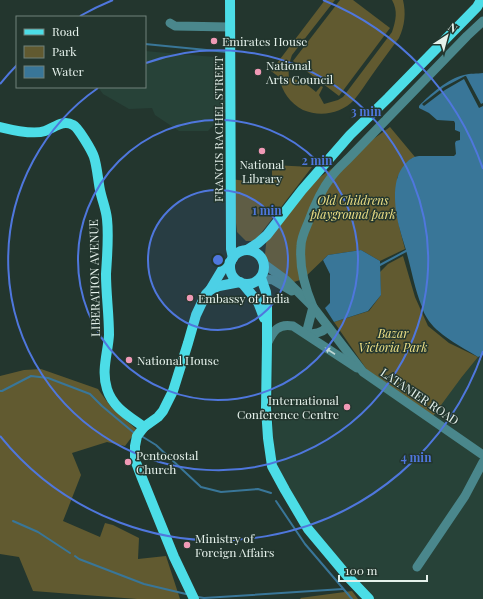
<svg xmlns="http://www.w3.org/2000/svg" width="483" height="599" viewBox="0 0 483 599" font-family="'Playfair Display',serif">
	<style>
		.built { fill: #274238 }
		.green { fill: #615a30 }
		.water { fill: #397698 }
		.pier { fill: #23362e }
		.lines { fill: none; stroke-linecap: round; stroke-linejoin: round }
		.stream { stroke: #397698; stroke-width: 2 }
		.minor { stroke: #4a878c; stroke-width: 9 }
		.major { stroke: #4cdde7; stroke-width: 10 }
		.oneway { fill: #bed6d3 }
		.ring { fill: none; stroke: #4f77dd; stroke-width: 2 }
		.poi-dot { fill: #f09ab6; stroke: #23362e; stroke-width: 1.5 }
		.labels { text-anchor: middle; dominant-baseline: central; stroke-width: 3; stroke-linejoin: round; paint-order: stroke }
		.poi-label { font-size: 12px; fill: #e5f1eb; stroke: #23362e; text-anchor: start }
		.street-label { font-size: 12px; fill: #e5f1eb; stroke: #23362e }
		.park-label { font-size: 12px; font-style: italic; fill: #efe186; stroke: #23362e }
		.centre { fill: #4f77dd; stroke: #23362e; stroke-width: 2 }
		.ring-label { font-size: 12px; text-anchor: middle; font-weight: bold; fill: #4f77dd; stroke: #23362e; stroke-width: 3; stroke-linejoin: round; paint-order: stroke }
	</style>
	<rect width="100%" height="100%" fill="#23362e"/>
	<g class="built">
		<path d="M145,51L226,58L227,111L208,131H179L155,115L152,108L129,109L103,94L98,87H145Z"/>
		<path d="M289,327L358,373L367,370L461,378L478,357L483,360V599H373L311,527L277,468L273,438L272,343L281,330Z"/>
	</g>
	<g class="green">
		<path d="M325,0H335L292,55C289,63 288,69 289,78C301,80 307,84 316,92L321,86L323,87L319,95L324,104L338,100L343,97L392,32C396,20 398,11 392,0H403C406,13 405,25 399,38C390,50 381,62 372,75C366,83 361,92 354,100C341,114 320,117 303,110C290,103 282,92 279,77L271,71Z"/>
		<path d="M340,0H353L390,28L339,96L293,61Z"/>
		<path d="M390,127L415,157L411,159L405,164L397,178V215L400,230L405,249L380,261L361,250L328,255L303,279L291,283L264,264L267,235L302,190Z"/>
		<path d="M272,165L312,167L255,241H246L237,232L231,179L259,183L272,182Z"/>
		<path d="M403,256L415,297L428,326L449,343L478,357L461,378L433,416L367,370L334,322L369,311L381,295L380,272L388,264Z"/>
		<path d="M41,369L98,389L111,407L137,430L125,446L107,442L72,453L81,475L63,521L100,537L105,523L113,525L139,538L138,559L166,556L180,599H137L33,591L19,557L0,554V376L24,370Z"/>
		<path d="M352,591L358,599H301L300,598Z"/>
	</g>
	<g class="water">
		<path d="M483,73V355L478,357C462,347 436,334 427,318C425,315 423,311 422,307C415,290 412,272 407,254C405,246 402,238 400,230C395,212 391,184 402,168C407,161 411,157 419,156H454L456,154L455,143L456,141L460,140V132L455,130V123L454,121L437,120L429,113L419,108V106C429,95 449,78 464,75C470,73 477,74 483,73Z"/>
		<path d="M361,250L380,261L381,295L368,311L334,322L325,308L330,303V274L323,260L328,255Z"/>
	</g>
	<path class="pier" d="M465,76H466L481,104L483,103V106L479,108L464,79L445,90L424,106L422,104L444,87Z"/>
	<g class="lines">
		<g class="stream">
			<path d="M145,44L227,52"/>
			<path d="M380,265L406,251"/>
			<path d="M0,391H2L31,376L48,378L90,394L102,406L133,432"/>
			<path d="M143,437L156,445L201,487L221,492L258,489L271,493"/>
			<path d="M276,501L305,544L352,599"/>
			<path d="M13,521L38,532L70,553"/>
			<path d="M75,556L79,559L144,584L186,594"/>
			<path d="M198,597L204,598L343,589"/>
		</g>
		<g class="minor">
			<path d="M170,23L175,26L230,27"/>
			<path d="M264,264L286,280L313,307L363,372L483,455"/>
			<path d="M261,278L273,280L292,291"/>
			<path d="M313,307C305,288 299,267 301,246C301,238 305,230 308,223C314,206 321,190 332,176C337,169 343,164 349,158L467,36L483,21"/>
			<path d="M313,307L306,334C315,334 321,333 328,327"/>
			<path d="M267,344C273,332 277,323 293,326L357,368"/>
			<path d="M417,567L465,496L483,462"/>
		</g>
		<g class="major">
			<path d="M230,0L231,249L233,258"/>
			<path d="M0,127C12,130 33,135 45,131C54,128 63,119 73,125C78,127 92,151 94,157C97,166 98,180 100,190C102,200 106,209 107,219C109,237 107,256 106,274C106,294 109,314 109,335C108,352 101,371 107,389C113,408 129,416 144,427"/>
			<path d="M247,250L258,243L267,235L302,190L350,135L388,98L477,7L481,0"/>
			<circle cx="247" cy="267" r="17"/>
			<path d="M261,278L266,292L267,305V344L266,408L268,438L272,466L285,490L308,529L349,578L369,599"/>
			<path d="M243,284L258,302L264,318"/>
			<path d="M210,290L219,286L240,282"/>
			<path d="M194,599L174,557L142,478L135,460V446L137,436L144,427L158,417L163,411L173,391L188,343L196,315L206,294L210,290L222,270L231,261"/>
		</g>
	</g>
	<defs><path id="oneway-solid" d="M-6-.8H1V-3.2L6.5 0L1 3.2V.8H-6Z"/></defs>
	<use class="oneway" href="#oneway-solid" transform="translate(330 351) rotate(-147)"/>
	<circle cx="218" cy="260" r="70" fill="#4f77dd" fill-opacity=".12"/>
	<g class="ring">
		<circle cx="218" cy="260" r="70"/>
		<circle cx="218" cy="260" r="140"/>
		<path d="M146 63A210 210 0 1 1 98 88"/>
		<path d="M483 351A280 280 0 0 1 0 436M0 84A280 280 0 0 1 17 65M80 16A280 280 0 0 1 113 0M323 0A280 280 0 0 1 483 169"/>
	</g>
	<g class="poi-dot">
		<circle cx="214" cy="41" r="4"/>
		<circle cx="258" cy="72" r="4"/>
		<circle cx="262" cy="151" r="4"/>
		<circle cx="190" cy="298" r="4"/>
		<circle cx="129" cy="360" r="4"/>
		<circle cx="347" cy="407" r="4"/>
		<circle cx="128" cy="462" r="4"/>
		<circle cx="187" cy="545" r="4"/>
	</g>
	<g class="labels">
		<g class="poi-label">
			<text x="222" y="41">Emirates House</text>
			<text x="266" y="65">National<tspan x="266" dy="14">Arts Council</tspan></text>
			<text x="262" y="164" text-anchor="middle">National<tspan x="262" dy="14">Library</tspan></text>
			<text x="198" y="298">Embassy of India</text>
			<text x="137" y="360">National House</text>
			<text x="339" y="400" text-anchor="end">International<tspan x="339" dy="14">Conference Centre</tspan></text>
			<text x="136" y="455">Pentocostal<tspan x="136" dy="14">Church</tspan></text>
			<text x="195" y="538">Ministry of<tspan x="195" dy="14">Foreign Affairs</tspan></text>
		</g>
		<g class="street-label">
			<text transform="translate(218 129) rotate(-90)">FRANCIS RACHEL STREET</text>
			<text transform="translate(94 278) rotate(-91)">LIBERATION AVENUE</text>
			<text transform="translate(420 396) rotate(34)">LATANIER ROAD</text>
		</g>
		<g class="park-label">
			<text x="353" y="200">Old Childrens<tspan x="353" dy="14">playground park</tspan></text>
			<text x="393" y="333">Bazar<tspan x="393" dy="14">Victoria Park</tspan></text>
		</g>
	</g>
	<circle cx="218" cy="260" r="6" class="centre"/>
	<g class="ring-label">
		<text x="366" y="116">3 min</text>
		<text x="317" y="165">2 min</text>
		<text x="267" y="215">1 min</text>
		<text x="416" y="462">4 min</text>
	</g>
	<rect x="16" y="16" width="130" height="72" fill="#23362e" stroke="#71817a"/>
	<rect x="24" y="29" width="20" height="6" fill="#4cdde7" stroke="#71817a"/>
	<text x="52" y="36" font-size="12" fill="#e5f1eb">Road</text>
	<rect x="24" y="46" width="20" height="12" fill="#615a30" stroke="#71817a"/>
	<text x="52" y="56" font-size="12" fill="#e5f1eb">Park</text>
	<rect x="24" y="66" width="20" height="12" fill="#397698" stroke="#71817a"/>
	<text x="52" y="76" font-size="12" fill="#e5f1eb">Water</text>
	<g transform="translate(447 36) rotate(36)" stroke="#23362e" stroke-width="3" paint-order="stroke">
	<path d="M0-3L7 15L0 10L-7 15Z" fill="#e5f1eb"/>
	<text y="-6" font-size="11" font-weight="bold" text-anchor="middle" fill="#e5f1eb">N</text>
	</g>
	<path d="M339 575v6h88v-6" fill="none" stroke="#e5f1eb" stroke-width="2"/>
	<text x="345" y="575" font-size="12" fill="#e5f1eb" stroke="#23362e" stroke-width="3" paint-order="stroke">100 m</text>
</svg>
